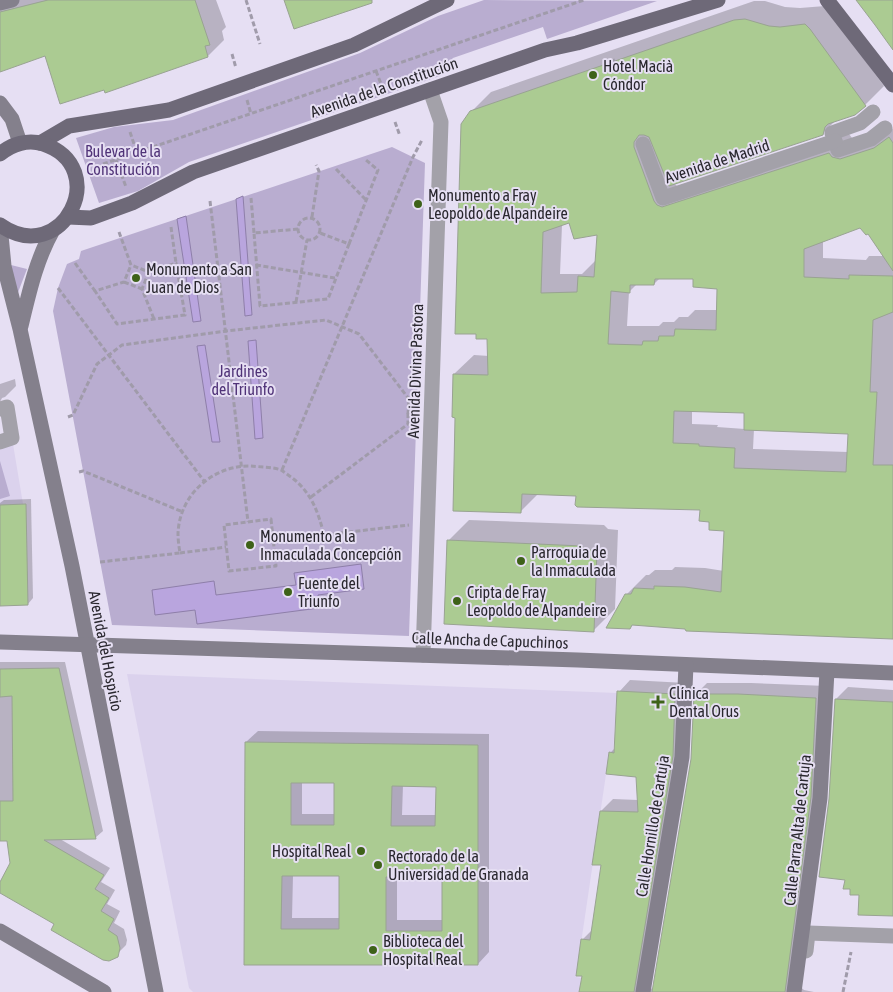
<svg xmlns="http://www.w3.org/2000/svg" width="893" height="992" viewBox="0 0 893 992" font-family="'Asap Condensed',sans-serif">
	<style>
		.built { fill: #dbd2ed }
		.green { fill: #b9add0 }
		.water { fill: #b9a5de; stroke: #8e7fa9 }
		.shadow { fill: #0003; fill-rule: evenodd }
		.building { fill: #abcb92; stroke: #99a392; fill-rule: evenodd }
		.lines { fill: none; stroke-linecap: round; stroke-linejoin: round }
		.path { stroke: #a09baa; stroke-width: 3; stroke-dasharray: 5 2.5; stroke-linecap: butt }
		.street { stroke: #a3a1a9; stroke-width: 15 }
		.secondary { stroke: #84808c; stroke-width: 15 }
		.primary { stroke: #6e6978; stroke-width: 15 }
		.poi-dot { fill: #3e6219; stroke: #e6dff3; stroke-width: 2 }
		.labels { text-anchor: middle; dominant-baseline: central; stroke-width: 4; stroke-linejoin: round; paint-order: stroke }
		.poi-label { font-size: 16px; fill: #29272e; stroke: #e6dff3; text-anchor: start }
		.street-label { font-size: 16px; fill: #29272e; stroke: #e6dff3 }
		.park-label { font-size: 16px; fill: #503378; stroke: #e6dff3 }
	</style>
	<rect width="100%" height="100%" fill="#e6dff3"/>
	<g class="built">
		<path d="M12,438L23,504L24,571H28V605L0,606V442Z"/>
		<path d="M127,674L617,693L613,753L609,754L576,977L581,978L579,992H193L189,988Z"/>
	</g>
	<g class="green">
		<path d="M484,0L657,1L547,39L543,27L453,58L440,76L189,162L138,191L99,203L76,138L114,127L173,120L360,53L438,16Z"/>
		<path d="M392,147L425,163L409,636L112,625L53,311L58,288L67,264L79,259L81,251Z"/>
		<path d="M11,265L27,269L17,295Z"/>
		<path d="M0,461L10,496L0,499Z"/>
	</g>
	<g class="water">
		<path d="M243,196L252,315L245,316L236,199Z"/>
		<path d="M186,216L201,321L193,322L177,219Z"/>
		<path d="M256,340L263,438L255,439L248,341Z"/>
		<path d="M205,345L220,442H212L197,346Z"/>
		<path d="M361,564L364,589L318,595L319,608L197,624L195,610L155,615L152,590L214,581L216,595L296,585L294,573Z"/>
	</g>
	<g class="shadow">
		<path d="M0,0H216L226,27L222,31L224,40L208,56L105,88L45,55L0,71Z"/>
		<path d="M754,1H765L785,7L800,8L825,6L884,86L865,105L836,120L822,134L674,183L677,186L849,134L852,138L861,140L893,129V638L686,628L633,624L629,628L626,595L646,575H649L655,570H672L675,567L705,568L724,571L726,530L711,521L701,509L577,495L539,493L521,511L457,416L454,374L474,355L489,356L471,112L491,92ZM570,222L598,234L597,259L582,274H560L562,225ZM861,227L868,233L884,256H869L866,260L823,258V241ZM661,277L695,278L719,288L718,310H695L688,317H679L674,322H663L659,326H627L629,292L637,284H654ZM692,410L745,412V429L717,427L718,425L692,424ZM754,429L849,433L848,452L753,449Z"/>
		<path d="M15,379L16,386L5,397L2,398L0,402V384Z"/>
		<path d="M31,499L33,598L28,604H0V503L4,500Z"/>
		<path d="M469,520L604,525L608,529L618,530L615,609L594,630L448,541Z"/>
		<path d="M0,662H65L103,831L95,838L60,839L110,868L101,882L115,890L107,904L120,911L114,923L124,929L127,940L126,945L112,959L56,924L0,892V884L12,864L9,840H0Z"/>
		<path d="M630,680L686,683L648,988L654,989L692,759L695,695L707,683H751L827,686L796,983L804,990L814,992H580L583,975L582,940L593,929L602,864L601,811L613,799L638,800L637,776L610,753L616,747L619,692Z"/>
		<path d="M848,687L893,690V915L851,888L846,878L831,799L836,699Z"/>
		<path d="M258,731L489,734V952L478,964H245L246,742ZM302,782H335V814H302ZM403,785L437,786L436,815H402ZM293,875H340V918H292ZM397,876H443V920H397Z"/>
	</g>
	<g class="building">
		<path d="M48,0H195L210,45L205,46L208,57L105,93L104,90L60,104L45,56L0,72V12Z"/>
		<path d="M284,0H372V3L294,29Z"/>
		<path d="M856,0H893V50L875,25Z"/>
		<path d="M745,19L769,26L780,27L805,24L810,29L866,106L855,115L828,124L825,127L823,135L669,186L649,137L644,135H639L634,142V147L654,201L657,205L662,207L829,153L832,157L840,159L874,148L889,137L893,143V271L868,234L866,235L860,228L804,249V277L849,279V275L893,276V312L873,320L870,392H877L873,465H893V639L686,631L685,629L632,625L630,629L606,628L625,594H631L634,588L654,589V586L685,587L721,592L724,531L709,530V522L699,521L700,510L577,507L575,505L576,496L522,494L521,513L453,511L455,418L452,417L453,374L488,375L487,339H476V334H455L461,124L470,111L734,20ZM569,223L574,239L597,235L594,277L578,276L577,292L541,293L543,232ZM655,279H693V287L717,289L716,330L675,329L674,336H659L658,341H643L642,345L608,344L611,291L630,293V285H654ZM674,411L744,413V430L848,434L846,472L734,468L735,448L699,446V444L673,443Z"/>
		<path d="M26,504L28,605L0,606V505Z"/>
		<path d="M447,540L582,546L586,550H597L594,632L444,624Z"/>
		<path d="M59,668L96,839L44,840L104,875L95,889L109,898L101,911L114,919L108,930L117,936L120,948L118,957L109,961L103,960L51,930L54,924L0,893V882L10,863L7,841H0V801H13L12,696L0,697V669Z"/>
		<path d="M617,691L675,694L673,756L634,992H579L582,976H576L581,939L590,940L601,865H592L600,811L638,812L636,777L606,774L609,752L614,753Z"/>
		<path d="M694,694H738L816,698L811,797L785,992H652L691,759Z"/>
		<path d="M835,699L893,702V916L858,915L859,895H850V889H843L845,880L819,877L829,799Z"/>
		<path d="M245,742L478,745V965H244ZM291,783H334V825H291ZM392,786L436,787L435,826H391ZM282,876H339V929H281ZM386,877H442V931H386Z"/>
	</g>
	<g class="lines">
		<g class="path">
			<path d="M246,0L260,44"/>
			<path d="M232,54L236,68"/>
			<path d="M613,59L614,62"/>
			<path d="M376,71L383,89"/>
			<path d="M247,100L251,114"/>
			<path d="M395,122L400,136"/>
			<path d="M130,132L137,153"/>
			<path d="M116,160L126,187"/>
			<path d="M103,164L584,0"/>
			<path d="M336,169L366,200"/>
			<path d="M251,198L254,233"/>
			<path d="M210,201L248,522"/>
			<path d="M312,217L319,171L316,165"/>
			<circle cx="309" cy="229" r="11"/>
			<path d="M171,227L176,263"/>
			<path d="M298,229L254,233L260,306L328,299L349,244L320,233"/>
			<path d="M119,232L131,265L124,282L95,291L117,324L185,315L176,263L149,272L131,265"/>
			<path d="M349,244L378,170L366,160"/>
			<path d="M75,263L95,291"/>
			<path d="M256,265L335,278"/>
			<path d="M149,272L142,289L154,319"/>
			<path d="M124,282L142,289"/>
			<path d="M58,288L204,481"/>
			<path d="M296,302L307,240"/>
			<path d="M68,417L73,415L97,364L122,345L226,331L326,320L359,334L409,399L408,414"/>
			<path d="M282,470L413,157L422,140"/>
			<path d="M79,472L83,471L183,512"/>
			<path d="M311,497L408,424V414H415"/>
			<path d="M271,519L276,566L229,571L224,525Z"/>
			<path d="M273,541L324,535"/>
			<path d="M180,553L226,547"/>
			<path d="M100,562L180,553C179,547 178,540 178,534C179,495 213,465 251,466C260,467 273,467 281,470C284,472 288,475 291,477C311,492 318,511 324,535L409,525"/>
			<path d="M843,992L851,952"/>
		</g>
		<g class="street">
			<path d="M873,112L860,123L832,133L838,150L871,139L885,128"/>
			<path d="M643,144L663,198L835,141"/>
			<path d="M0,409L7,407L12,438L0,442"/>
			<path d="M423,655L441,122L430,90"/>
			<path d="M806,951L808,933L893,936"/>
		</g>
		<g class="secondary">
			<path d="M0,3L12,0"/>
			<path d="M0,103L12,119L20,143"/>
			<path d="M0,225L4,266L20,329L72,566L156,992"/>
			<path d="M21,326C29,293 36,260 53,230"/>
			<path d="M0,642L578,660L893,673"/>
			<path d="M0,931L104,992"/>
			<path d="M643,992L682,757L686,665"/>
			<path d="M794,992L820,798L827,671"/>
		</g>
		<g class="primary">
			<path d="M827,0L893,85"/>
			<path d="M40,143L69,126L169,110L354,45L447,0"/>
			<path d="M0,154C12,144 28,139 43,144C113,167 63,269 0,225"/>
			<path d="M68,217L91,218L132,203L193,172L545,50L577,43L718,0"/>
		</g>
	</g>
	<g class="poi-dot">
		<circle cx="593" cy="75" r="5"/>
		<circle cx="418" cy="204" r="5"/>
		<circle cx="136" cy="278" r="5"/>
		<circle cx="250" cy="545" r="5"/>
		<circle cx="521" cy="561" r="5"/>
		<circle cx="288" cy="592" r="5"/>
		<circle cx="457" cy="601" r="5"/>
		<path d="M655.5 694.5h5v5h5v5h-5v5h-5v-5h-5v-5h5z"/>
		<circle cx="361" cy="851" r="5"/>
		<circle cx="378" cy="865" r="5"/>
		<circle cx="373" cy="950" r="5"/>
	</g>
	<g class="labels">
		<g class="poi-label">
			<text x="603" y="66">Hotel Macià<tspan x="603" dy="18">Cóndor</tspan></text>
			<text x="428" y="195">Monumento a Fray<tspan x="428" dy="18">Leopoldo de Alpandeire</tspan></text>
			<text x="146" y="269">Monumento a San<tspan x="146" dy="18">Juan de Dios</tspan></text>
			<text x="260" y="536">Monumento a la<tspan x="260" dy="18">Inmaculada Concepción</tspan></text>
			<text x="531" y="552">Parroquia de<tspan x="531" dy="18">la Inmaculada</tspan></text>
			<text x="298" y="583">Fuente del<tspan x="298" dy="18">Triunfo</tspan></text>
			<text x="467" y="592">Cripta de Fray<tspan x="467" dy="18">Leopoldo de Alpandeire</tspan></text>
			<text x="669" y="693">Clínica<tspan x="669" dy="18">Dental Orus</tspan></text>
			<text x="351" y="851" text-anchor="end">Hospital Real</text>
			<text x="388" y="856">Rectorado de la<tspan x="388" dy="18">Universidad de Granada</tspan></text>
			<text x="383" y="941">Biblioteca del<tspan x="383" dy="18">Hospital Real</tspan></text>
		</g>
		<g class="street-label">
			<text transform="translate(384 87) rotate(-19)">Avenida de la Constitución</text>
			<text transform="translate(717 161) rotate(-18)">Avenida de Madrid</text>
			<text transform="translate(415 371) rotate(-88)">Avenida Divina Pastora</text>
			<text transform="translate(490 640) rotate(2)">Calle Ancha de Capuchinos</text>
			<text transform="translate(106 651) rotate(79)">Avenida del Hospicio</text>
			<text transform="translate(652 826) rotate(-81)">Calle Hornillo de Cartuja</text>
			<text transform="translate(797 830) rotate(-84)">Calle Parra Alta de Cartuja</text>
		</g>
		<g class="park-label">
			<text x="123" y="151">Bulevar de la<tspan x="123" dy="18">Constitución</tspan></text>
			<text x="243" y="371">Jardines<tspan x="243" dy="18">del Triunfo</tspan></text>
		</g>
	</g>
</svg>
